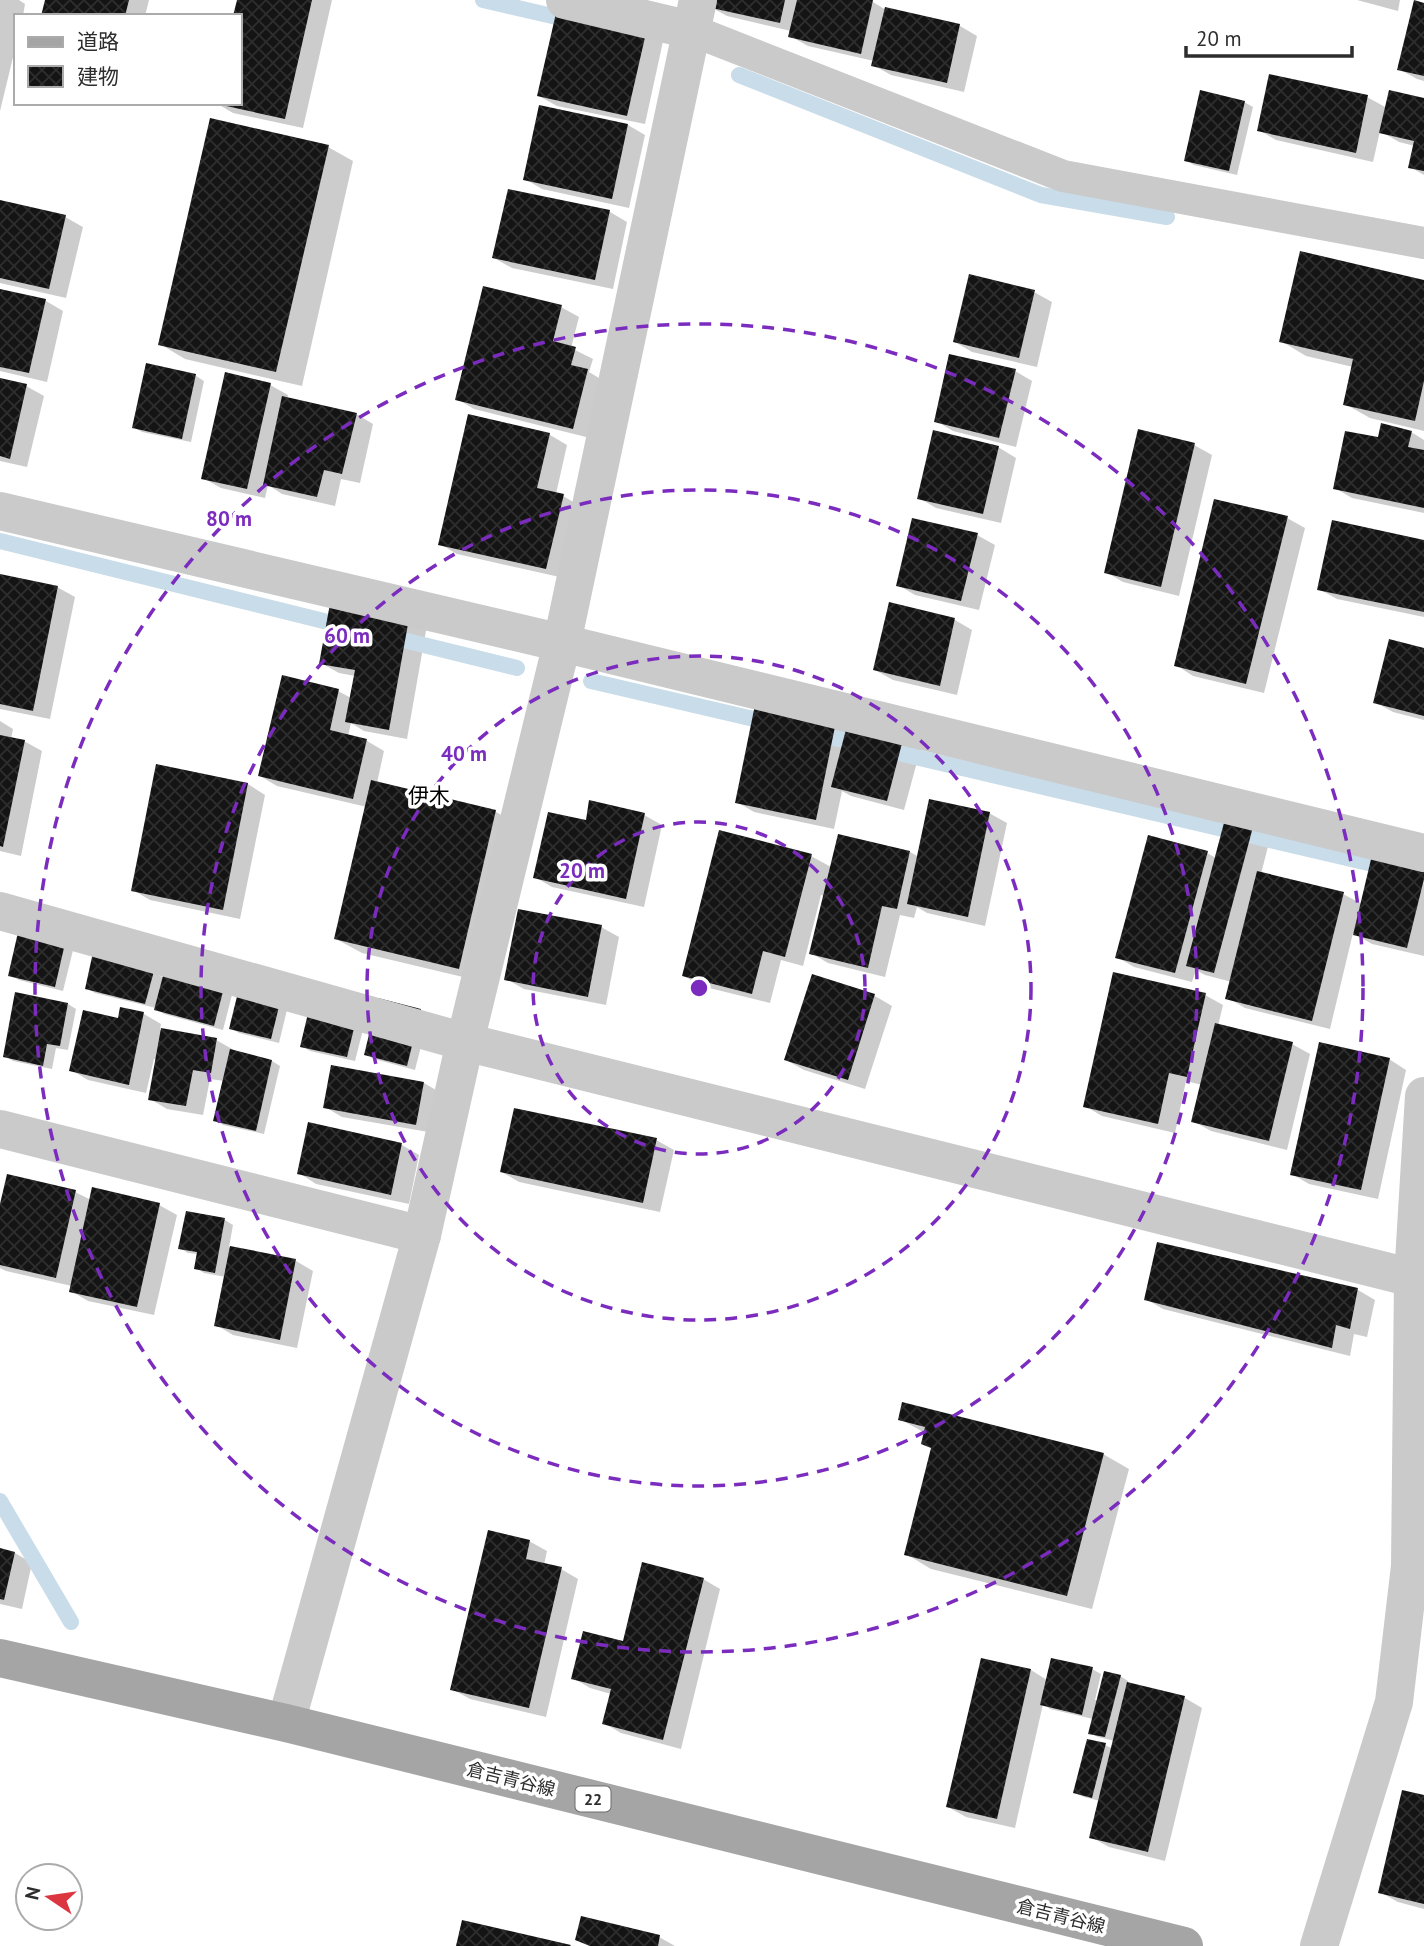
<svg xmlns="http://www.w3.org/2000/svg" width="1424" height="1946" viewBox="0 0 1424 1946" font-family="'PT Sans','Noto Sans JP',sans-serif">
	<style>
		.shadow { fill: #0003 }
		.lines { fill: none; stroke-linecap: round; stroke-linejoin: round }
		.stream { stroke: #c8dce9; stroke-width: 16 }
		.building { fill: url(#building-cross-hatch) }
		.lane { stroke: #cacaca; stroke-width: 32 }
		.street { stroke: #cacaca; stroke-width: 38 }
		.primary { stroke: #a5a5a5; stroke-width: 38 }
		.ring { fill: none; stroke: #7b2cbf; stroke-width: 3.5; stroke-dasharray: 12 9 }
		.labels { text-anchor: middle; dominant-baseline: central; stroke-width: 7; stroke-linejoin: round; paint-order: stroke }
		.shield { fill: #fff; stroke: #6c6c6c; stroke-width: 2 }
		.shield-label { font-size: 16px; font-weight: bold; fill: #2d2d2d }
		.street-label { font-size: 18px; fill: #2d2d2d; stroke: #fff }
		.quarter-label { font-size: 21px; fill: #000; stroke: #fff }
		.centre { fill: #7b2cbf; stroke: #fff; stroke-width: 3.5 }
		.ring-label { font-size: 21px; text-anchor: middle; font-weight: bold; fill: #7b2cbf; stroke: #fff; stroke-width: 7; stroke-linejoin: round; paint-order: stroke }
	</style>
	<defs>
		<pattern id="building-cross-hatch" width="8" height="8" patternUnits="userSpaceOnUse" patternTransform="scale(1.75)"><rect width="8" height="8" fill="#141414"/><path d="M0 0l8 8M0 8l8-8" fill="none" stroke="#2e2e2e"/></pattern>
	</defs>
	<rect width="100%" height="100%" fill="#fff"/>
	<g class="shadow">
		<path d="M0,0H19L25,4L23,16H16V45L0,111Z"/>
		<path d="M46,0H149L145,16H43Z"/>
		<path d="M239,0H332L303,128L233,113L216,103H240Z"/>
		<path d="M711,0H865L873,2L886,10L960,26L977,36L964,92L891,75L873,65L874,61L808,46L790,36L791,31L727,16L709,6Z"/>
		<path d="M1357,0H1400L1398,11Z"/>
		<path d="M1424,4V81L1417,79L1399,69Z"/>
		<path d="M667,23L645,124L557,106L539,96Z"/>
		<path d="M1367,97L1387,108L1424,100V175L1410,167L1415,146L1399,142L1380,131L1373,162L1276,140L1259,130Z"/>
		<path d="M1244,102L1253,107L1237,175L1194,165L1186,160Z"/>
		<path d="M628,125L645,135L629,208L542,189L525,179Z"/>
		<path d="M328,147L353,161L302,386L185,359L160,344Z"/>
		<path d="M509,191L610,212L627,222L613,289L512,268L494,258Z"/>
		<path d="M0,202L65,217L83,227L66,298L0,283Z"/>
		<path d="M1424,281V431L1370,418L1345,404L1353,367L1306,356L1281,341Z"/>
		<path d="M0,290L46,301L63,311L47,382L0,371Z"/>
		<path d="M1034,292L1052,302L1037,367L972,352L955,342Z"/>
		<path d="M561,307L579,317L571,348L593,359L589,372L604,381L590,438L474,409L457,399Z"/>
		<path d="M147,365L196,376L204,381L191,442L142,432L134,427Z"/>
		<path d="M1015,371L1032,381L1016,447L953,431L936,421Z"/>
		<path d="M0,380L26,386L44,396L27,467L0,461Z"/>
		<path d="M270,385L288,395L287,399L356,414L373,424L360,483L341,479L335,506L282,494L268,485L265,498L221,488L203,478Z"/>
		<path d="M469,416L550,435L567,445L556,494L563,496L580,506L564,578L457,554L440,544Z"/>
		<path d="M1411,432L1424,440V513L1352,498L1335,488L1379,439Z"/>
		<path d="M1194,445L1212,455L1179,596L1123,582L1106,572Z"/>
		<path d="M998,447L1016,458L1001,523L936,508L919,498Z"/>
		<path d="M1287,518L1305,528L1264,693L1193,676L1176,665Z"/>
		<path d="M977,535L995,545L979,610L915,595L898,585Z"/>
		<path d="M1424,542V617L1337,599L1319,589Z"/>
		<path d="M0,576L57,587L75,597L50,719L0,709Z"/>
		<path d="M332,600L427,625L407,739L364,731L351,723L348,736L367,741L384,751L377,783L496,812L521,826L484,982L362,953L336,939L367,807L277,786L260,776L338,691L351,698L355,676L339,673L321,663Z"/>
		<path d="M890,604L955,620L972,630L957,695L893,680L875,670Z"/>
		<path d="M1424,650V720L1393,712L1375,702Z"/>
		<path d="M760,692L923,740L904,810L851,796L842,791L834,829L754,812L737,802Z"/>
		<path d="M0,721L13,729L11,739L24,741L42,751L21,856L0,851Z"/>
		<path d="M158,766L248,784L265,795L240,919L150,900L133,890Z"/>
		<path d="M1230,806L1274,823L1261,874L1343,894L1362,904L1424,846V956L1372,944L1353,933L1330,1029L1245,1008L1228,998L1232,982L1205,975L1196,970L1192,982L1134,967L1117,957L1207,853L1216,858Z"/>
		<path d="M989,813L1007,823L985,926L927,913L917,907L914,918L900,915L885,977L828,963L811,953L825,896L821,895L803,966L781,960L770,1003L701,986L684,976L811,856L831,867L910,852L919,857Z"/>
		<path d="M644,815L662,825L644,907L552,887L535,877L587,823Z"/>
		<path d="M601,927L619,937L606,1005L524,989L506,979Z"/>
		<path d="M21,930L74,946L63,991L19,980L10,975Z"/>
		<path d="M153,972L164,978L234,987L223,1030L164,1014L156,1008L95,993L87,988Z"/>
		<path d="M813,976L875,996L892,1006L865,1089L804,1070L786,1060Z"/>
		<path d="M292,989L279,1043L239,1033L231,1028Z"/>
		<path d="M1205,995L1223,1005L1218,1026L1292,1044L1310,1054L1287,1150L1211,1131L1193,1121L1202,1085L1186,1081L1175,1133L1102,1116L1085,1106Z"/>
		<path d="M68,1004L76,1009L68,1050L56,1048L52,1069L13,1061L5,1056Z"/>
		<path d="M369,1006L355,1061L310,1051L302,1046Z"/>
		<path d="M122,1009L144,1014L161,1024L160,1030L216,1040L234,1050L233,1052L272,1061L280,1066L264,1134L223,1125L215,1120L224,1081L210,1079L203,1115L167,1109L150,1099L157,1059H154L146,1093L88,1080L71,1070L119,1020Z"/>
		<path d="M429,1015L415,1070L374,1059L366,1054Z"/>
		<path d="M1389,1059L1406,1070L1378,1199L1309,1184L1292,1174Z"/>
		<path d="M424,1083L441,1093L434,1133L342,1117L325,1107Z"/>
		<path d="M309,1124L402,1145L419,1155L409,1204L316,1184L299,1173Z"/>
		<path d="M656,1140L674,1150L660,1212L519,1182L502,1172Z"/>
		<path d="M75,1192L91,1200L159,1205L177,1215L154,1315L88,1301L71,1291L72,1286L6,1271L0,1268V1212Z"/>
		<path d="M187,1213L225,1220L233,1225L229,1247L296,1261L313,1271L297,1348L233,1335L216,1325L226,1277L204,1273L196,1268L198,1254L188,1253L180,1248Z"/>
		<path d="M1358,1290L1375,1300L1367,1337L1354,1334L1350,1356L1163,1309L1146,1299Z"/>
		<path d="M900,1419L1103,1454L1129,1469L1092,1609L931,1569L906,1554L933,1449L923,1443L925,1433Z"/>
		<path d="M529,1541L547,1551L544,1565L561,1569L578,1579L546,1717L470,1699L452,1689Z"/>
		<path d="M0,1550L15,1553L32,1563L22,1609L0,1604Z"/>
		<path d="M703,1579L720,1589L681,1749L621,1733L604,1723L611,1694L590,1688L573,1678L624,1643Z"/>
		<path d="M1092,1669L1101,1674L1095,1700L1098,1701L1120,1676L1128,1681V1684L1185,1698L1202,1708L1165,1861L1109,1847L1091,1837L1100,1801L1084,1797L1075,1793L1105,1745L1113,1749L1115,1741L1098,1737L1090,1733L1093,1719L1050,1709L1043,1704L1015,1828L966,1817L948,1807L1031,1670L1047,1680Z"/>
		<path d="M1424,1797V1909L1398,1902L1380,1892Z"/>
		<path d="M659,1937L675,1946H589L577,1939Z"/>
	</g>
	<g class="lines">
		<g class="stream">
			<path d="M483,0L574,21"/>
			<path d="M739,75L1041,195L1167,217"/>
			<path d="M0,541L348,627"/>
			<path d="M387,636L517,668"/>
			<path d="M591,681L771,723"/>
			<path d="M813,733L1424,876"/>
			<path d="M0,1501L71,1622"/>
		</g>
	</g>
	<g class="building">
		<path d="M45,0H129L125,16H41Z"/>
		<path d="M237,0H312L285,119L217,104L240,103V16H233Z"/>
		<path d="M559,0L651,11L627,116L537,96Z"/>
		<path d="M709,0H785L780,23L707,7Z"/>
		<path d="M797,0H873L861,54L788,37Z"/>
		<path d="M1414,0L1424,3V76L1397,70Z"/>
		<path d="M885,7L960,24L947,83L871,66Z"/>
		<path d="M1269,74L1368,95L1356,153L1257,131Z"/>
		<path d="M1200,90L1245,101L1229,171L1184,161Z"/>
		<path d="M1389,90L1424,98V171L1408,168L1414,141L1379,133Z"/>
		<path d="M539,105L628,124L612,199L523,180Z"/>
		<path d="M210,118L329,145L276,372L158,345Z"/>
		<path d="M508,189L610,210L595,280L492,258Z"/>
		<path d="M0,200L66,215L49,289L0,278Z"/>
		<path d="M1300,251L1424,280V381L1415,421L1343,405L1353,359L1279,342Z"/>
		<path d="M969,274L1035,290L1019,358L953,342Z"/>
		<path d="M483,286L562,305L553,341L576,347L571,365L588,369L573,429L455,400Z"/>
		<path d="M0,289L46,299L29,373L0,367Z"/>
		<path d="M949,354L1016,369L999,438L934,422Z"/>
		<path d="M146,363L196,374L182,439L132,428Z"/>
		<path d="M225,372L271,383L247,489L201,479Z"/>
		<path d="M0,378L27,384L10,459L0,456Z"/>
		<path d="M282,396L357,413L342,474L324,470L317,497L263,485Z"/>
		<path d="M468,414L550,433L537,488L564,494L546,569L438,545Z"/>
		<path d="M1381,423L1412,431L1408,447L1424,450V508L1333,489L1345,431L1378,437Z"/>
		<path d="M1138,429L1195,443L1161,587L1104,573Z"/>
		<path d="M933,430L999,446L983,514L917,499Z"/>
		<path d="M1214,499L1288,516L1246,684L1174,666Z"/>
		<path d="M912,518L978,533L961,601L896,586Z"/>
		<path d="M1332,520L1424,540V612L1317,590Z"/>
		<path d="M0,574L58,586L33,711L0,704Z"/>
		<path d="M331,598L410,613L389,730L345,722L355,670L319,664Z"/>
		<path d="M889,602L955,618L940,686L873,670Z"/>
		<path d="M1389,639L1424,648V716L1373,703Z"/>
		<path d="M282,675L339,689L330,730L367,739L353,799L258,776Z"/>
		<path d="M758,690L839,707L816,820L735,803Z"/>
		<path d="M850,714L906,728L887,801L831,787Z"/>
		<path d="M0,735L25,740L3,847L0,846Z"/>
		<path d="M156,764L248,783L223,910L131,891Z"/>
		<path d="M371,780L496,810L459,969L334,939Z"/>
		<path d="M929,799L990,812L968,917L907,904Z"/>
		<path d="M589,800L645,813L626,899L533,878L548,812L586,820Z"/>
		<path d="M1229,804L1257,812L1214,973L1186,966Z"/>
		<path d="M719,830L812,854L785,957L763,951L752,994L682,976Z"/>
		<path d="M838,834L910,851L897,909L882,906L868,968L809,954Z"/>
		<path d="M1377,834L1424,845V879L1407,948L1353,935Z"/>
		<path d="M1148,835L1208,851L1175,973L1115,958Z"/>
		<path d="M1257,871L1344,892L1312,1021L1225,999Z"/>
		<path d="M518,909L602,925L588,997L504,980Z"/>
		<path d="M19,928L66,939L55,987L8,976Z"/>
		<path d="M97,934L154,971L145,1004L85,989Z"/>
		<path d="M169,953L226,980L214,1026L154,1010Z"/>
		<path d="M243,972L285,982L271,1039L229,1029Z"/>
		<path d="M1113,972L1206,993L1187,1077L1169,1073L1158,1124L1083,1107Z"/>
		<path d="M812,974L875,994L848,1080L784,1060Z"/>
		<path d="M314,988L361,1000L347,1057L300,1047Z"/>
		<path d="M15,992L68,1003L60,1046L47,1044L43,1066L3,1057Z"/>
		<path d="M378,998L421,1009L407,1066L364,1055Z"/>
		<path d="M120,1007L144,1012L129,1085L69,1071L83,1010L118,1018Z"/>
		<path d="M1215,1023L1293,1042L1269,1141L1191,1122Z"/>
		<path d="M161,1028L217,1038L211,1073L193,1070L186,1106L148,1100Z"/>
		<path d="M1319,1042L1390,1058L1361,1190L1290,1175Z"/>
		<path d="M230,1049L272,1060L256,1131L213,1121Z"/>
		<path d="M331,1065L424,1082L416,1125L323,1108Z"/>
		<path d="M514,1108L657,1138L643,1203L500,1172Z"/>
		<path d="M308,1122L402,1143L391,1195L297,1174Z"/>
		<path d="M7,1174L76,1190L56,1278L0,1265V1204Z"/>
		<path d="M92,1187L160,1203L137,1307L69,1292Z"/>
		<path d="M186,1211L225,1218L215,1273L194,1269L197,1252L178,1249Z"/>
		<path d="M1157,1242L1358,1288L1350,1329L1336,1325L1332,1348L1144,1300Z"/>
		<path d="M230,1246L296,1259L280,1340L214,1326Z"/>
		<path d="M902,1402L1104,1453L1067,1596L904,1555L931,1448L921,1444L925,1427L898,1420Z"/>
		<path d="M488,1530L530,1540L526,1559L562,1567L529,1708L450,1690Z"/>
		<path d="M0,1548L15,1552L4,1600L0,1599Z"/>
		<path d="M642,1562L704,1578L663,1740L602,1724L611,1689L571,1679L583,1631L623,1641Z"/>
		<path d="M981,1658L1031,1669L997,1819L946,1807Z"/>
		<path d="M1051,1658L1093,1667L1082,1715L1040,1705Z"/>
		<path d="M1104,1671L1121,1675L1105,1737L1088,1734Z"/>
		<path d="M1127,1682L1185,1696L1148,1852L1089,1838Z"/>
		<path d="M1087,1739L1106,1743L1092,1798L1073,1793Z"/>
		<path d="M1402,1790L1424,1795V1904L1378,1893Z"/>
		<path d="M581,1916L660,1935L658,1946H590L575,1940Z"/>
		<path d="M462,1920L571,1945L570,1946H456Z"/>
	</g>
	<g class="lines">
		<path class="lane" d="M691,30L1063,176L1424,243"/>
		<g class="street">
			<path d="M565,0L691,30"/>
			<path d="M0,511L562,643L1424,853"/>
			<path d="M0,911L465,1042L1413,1278L1424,1282"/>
			<path d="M0,1129L422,1235"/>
			<path d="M286,1723L422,1235L465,1042L562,643L698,0"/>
			<path d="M1319,1946L1394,1702L1410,1566L1413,1278L1424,1096"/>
		</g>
		<path class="primary" d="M0,1658L286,1723L1184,1946"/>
	</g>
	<g class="ring">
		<circle cx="699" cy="988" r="166"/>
		<circle cx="699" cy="988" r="332"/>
		<circle cx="699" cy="988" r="498"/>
		<circle cx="699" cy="988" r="664"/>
	</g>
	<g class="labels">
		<rect class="shield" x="575.5" y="1786.5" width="35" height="25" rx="5"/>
		<g class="shield-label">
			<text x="593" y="1799">22</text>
		</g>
		<g class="street-label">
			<text transform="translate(511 1779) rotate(14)">倉吉青谷線</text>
			<text transform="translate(1061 1916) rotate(14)">倉吉青谷線</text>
		</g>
		<g class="quarter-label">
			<text x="429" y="795">伊木</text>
		</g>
	</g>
	<circle cx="699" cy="988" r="10" class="centre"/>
	<g class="ring-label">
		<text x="229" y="526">80 m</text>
		<text x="347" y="643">60 m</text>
		<text x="464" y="761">40 m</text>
		<text x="582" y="878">20 m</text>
	</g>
	<rect x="14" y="14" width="228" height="91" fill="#ffffff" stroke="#ababab" stroke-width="2"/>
	<rect x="28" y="37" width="35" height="10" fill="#a5a5a5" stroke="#ababab" stroke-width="2"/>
	<text x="77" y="49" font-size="21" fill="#2d2d2d">道路</text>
	<rect x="28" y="66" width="35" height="21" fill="url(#building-cross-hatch)" stroke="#ababab" stroke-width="2"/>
	<text x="77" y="84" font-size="21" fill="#2d2d2d">建物</text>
	<g transform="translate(49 1897) rotate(283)"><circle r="33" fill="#ffffff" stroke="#ababab" stroke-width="2"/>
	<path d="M0-5L12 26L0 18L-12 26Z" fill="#dc3741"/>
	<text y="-10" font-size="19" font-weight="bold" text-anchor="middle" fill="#2d2d2d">N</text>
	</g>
	<path d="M1186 46v10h166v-10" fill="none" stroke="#2d2d2d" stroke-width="3.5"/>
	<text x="1196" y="46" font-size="21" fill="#2d2d2d" stroke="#ffffff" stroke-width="5" paint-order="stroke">20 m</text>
</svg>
